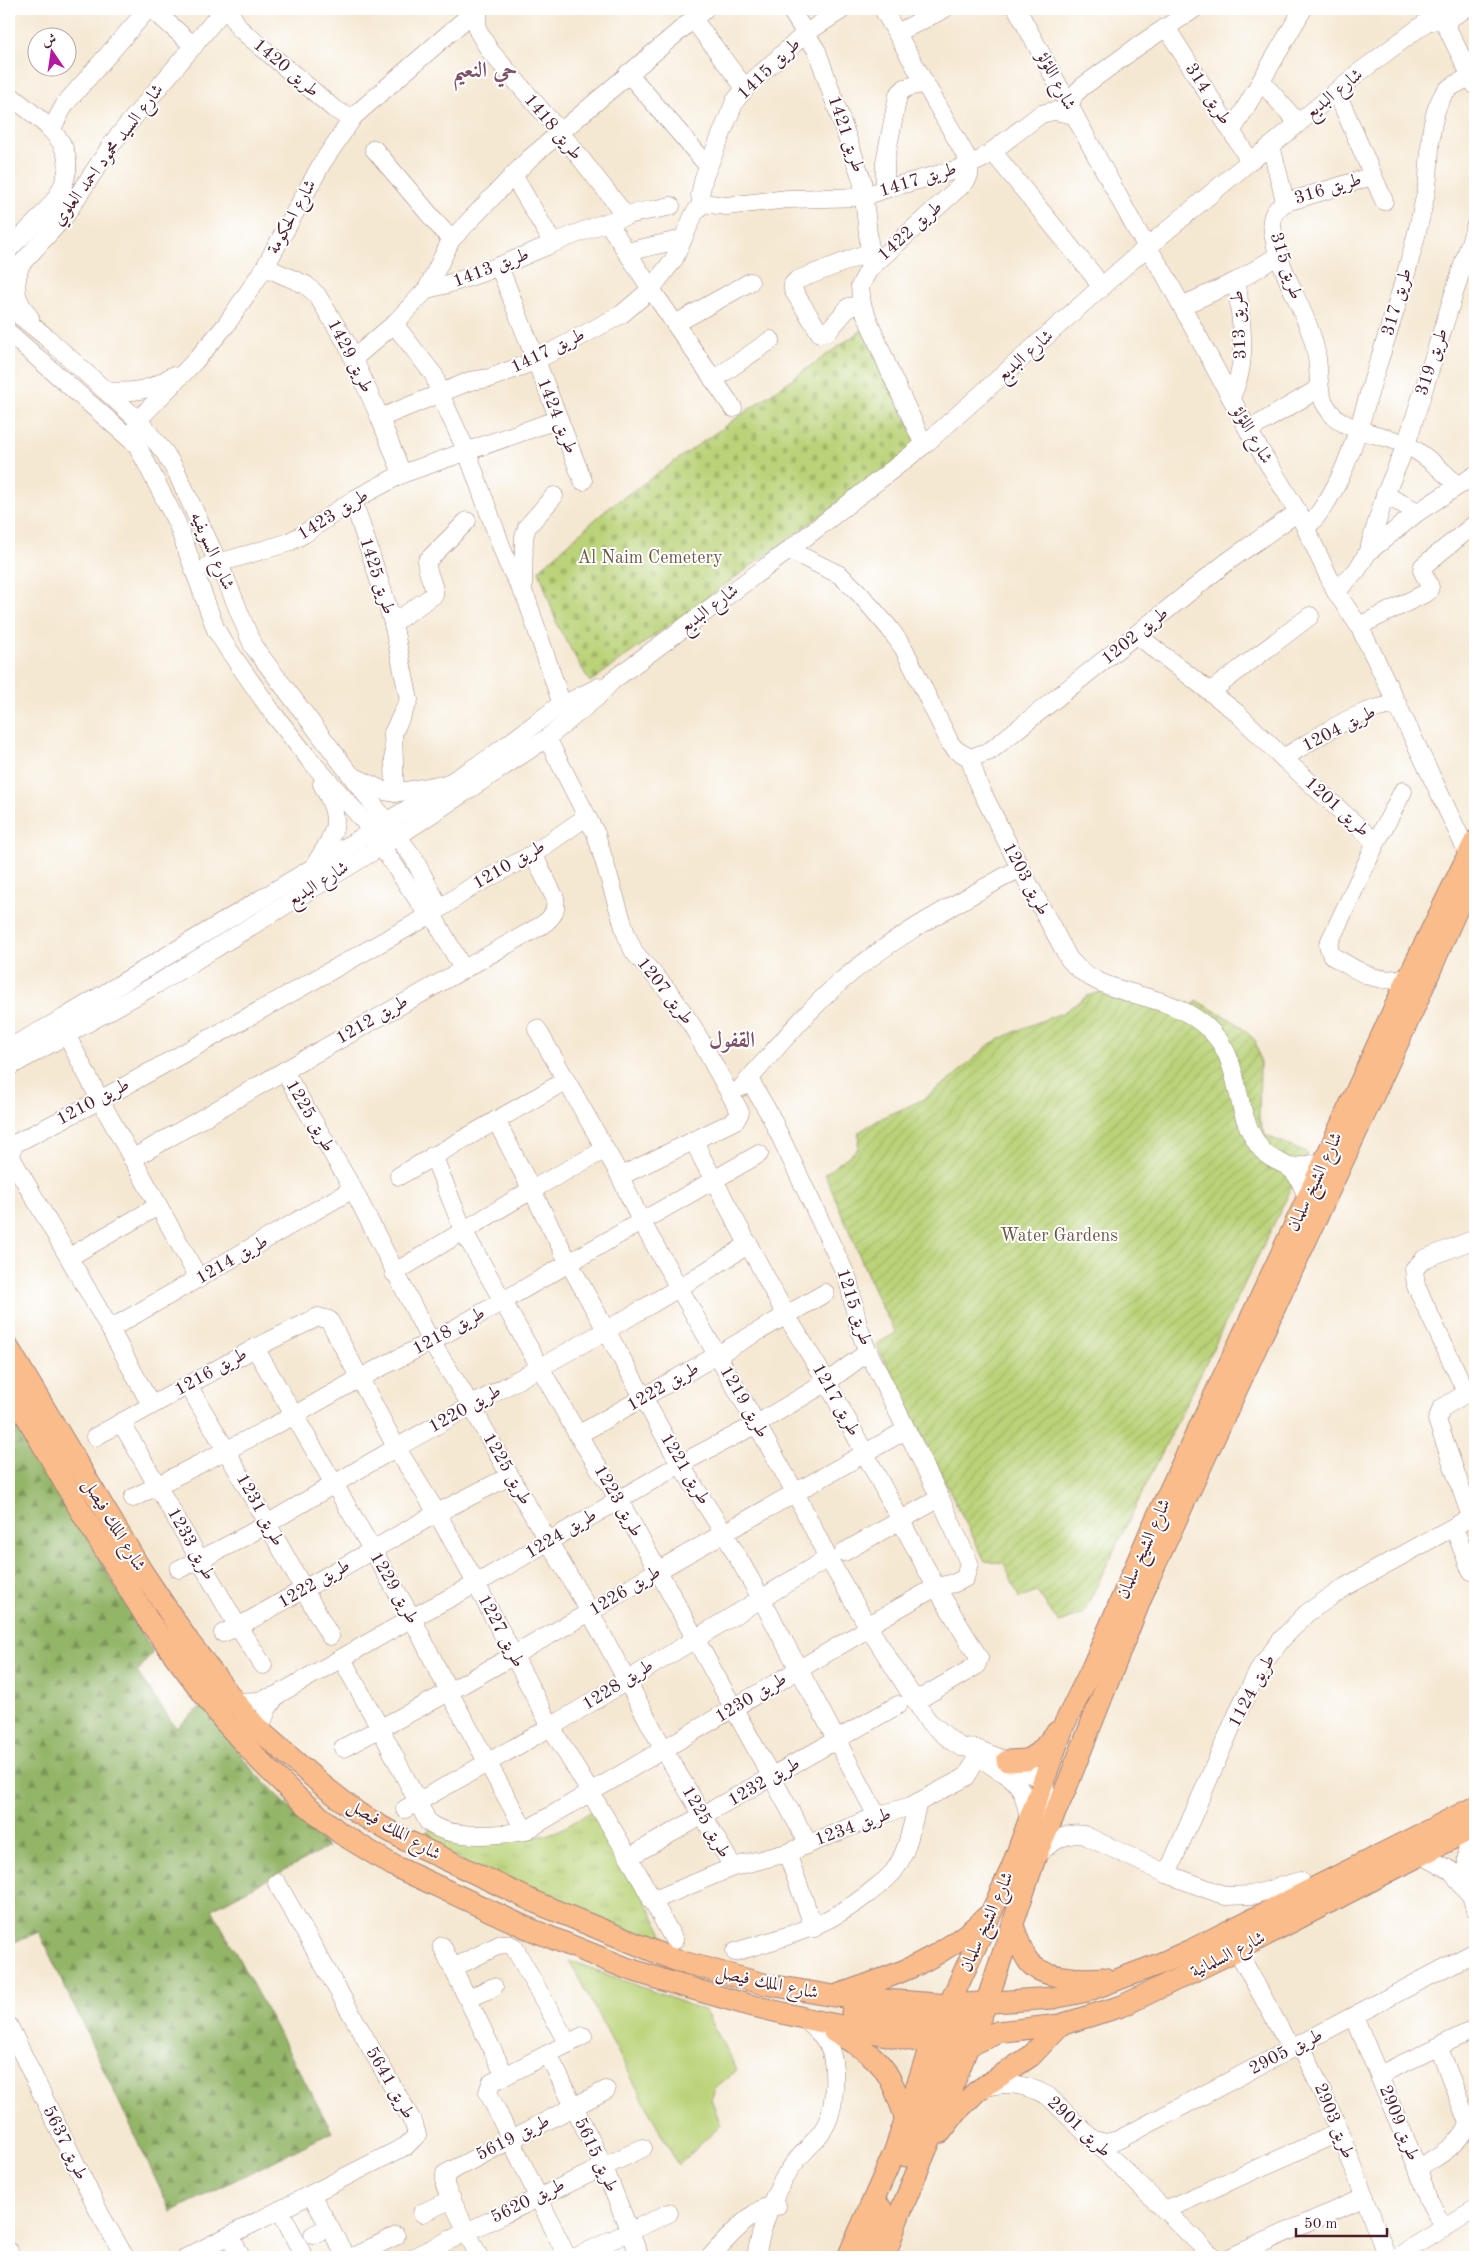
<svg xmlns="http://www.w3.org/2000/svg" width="1484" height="2266" viewBox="0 0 1484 2266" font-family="'Old Standard TT',Amiri,serif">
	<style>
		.grass { fill: #bad378; stroke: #827952 }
		.forest { fill: url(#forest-firs); stroke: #6e6a4a }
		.cemetery { fill: url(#cemetery-stones); stroke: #827952 }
		.park { fill: url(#park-tufts); stroke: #827952 }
		.garden { fill: url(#garden-furrows); stroke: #827952 }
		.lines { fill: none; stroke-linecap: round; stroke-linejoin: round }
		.minor-casing { stroke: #a0847e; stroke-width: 19 }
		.major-casing { stroke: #a0847e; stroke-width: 23 }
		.minor { stroke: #fff; stroke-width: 18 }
		.major { stroke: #fabc8b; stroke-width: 21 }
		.labels { text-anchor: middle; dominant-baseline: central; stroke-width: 4; stroke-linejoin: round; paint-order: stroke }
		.street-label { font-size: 18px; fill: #4a1f2b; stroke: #fff }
		.park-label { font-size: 18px; fill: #6c5542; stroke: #fff }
		.district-label { font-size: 22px; font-weight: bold; fill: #7d4f69; stroke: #fff }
	</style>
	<defs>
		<pattern id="forest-firs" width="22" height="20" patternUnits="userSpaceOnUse" patternTransform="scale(1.25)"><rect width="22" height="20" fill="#93b568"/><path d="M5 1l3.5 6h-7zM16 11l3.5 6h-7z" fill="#7a9356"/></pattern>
		<pattern id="cemetery-stones" width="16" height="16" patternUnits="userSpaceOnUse" patternTransform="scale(1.25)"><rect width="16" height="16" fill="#bad378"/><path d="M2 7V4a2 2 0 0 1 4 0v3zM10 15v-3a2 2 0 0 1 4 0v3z" fill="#a1b568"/></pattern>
		<pattern id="park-tufts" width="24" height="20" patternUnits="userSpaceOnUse" patternTransform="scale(1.25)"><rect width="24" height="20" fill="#bad378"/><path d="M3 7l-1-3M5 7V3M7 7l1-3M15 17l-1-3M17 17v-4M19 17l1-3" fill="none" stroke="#a1b568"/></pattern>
		<pattern id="garden-furrows" width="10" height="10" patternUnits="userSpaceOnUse" patternTransform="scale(1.25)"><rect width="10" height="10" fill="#bad378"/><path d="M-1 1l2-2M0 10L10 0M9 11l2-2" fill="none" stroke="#a1b568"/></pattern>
	</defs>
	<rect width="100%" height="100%" fill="#fff"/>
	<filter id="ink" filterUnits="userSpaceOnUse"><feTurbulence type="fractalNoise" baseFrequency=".02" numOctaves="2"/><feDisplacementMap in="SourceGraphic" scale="10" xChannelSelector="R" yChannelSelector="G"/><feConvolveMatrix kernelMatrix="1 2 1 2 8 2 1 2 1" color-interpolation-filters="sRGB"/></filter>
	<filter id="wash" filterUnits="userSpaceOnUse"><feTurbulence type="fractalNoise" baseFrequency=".0096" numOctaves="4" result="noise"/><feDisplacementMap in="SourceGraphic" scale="20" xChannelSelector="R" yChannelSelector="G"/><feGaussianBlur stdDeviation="1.12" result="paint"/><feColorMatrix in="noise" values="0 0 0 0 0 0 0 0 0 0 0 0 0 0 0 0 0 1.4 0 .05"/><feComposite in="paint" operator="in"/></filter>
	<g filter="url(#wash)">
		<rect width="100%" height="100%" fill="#f5e8d2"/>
		<path class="grass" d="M569,1960L705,2011L737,2070L716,2087L711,2100L721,2125L678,2165Z"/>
		<path class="forest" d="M9,1402L153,1652L137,1672L176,1728L204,1704L250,1767L328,1847L212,1909L332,2132L171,2212L39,1932L9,1944Z"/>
		<path class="cemetery" d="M862,330L919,445L590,682L558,627L539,570L607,509Z"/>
		<path class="park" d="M596,1809L670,1947L456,1859L421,1840L429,1829C470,1837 510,1847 552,1833C567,1828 582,1816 596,1809Z"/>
		<path class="garden" d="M1131,983L1150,997L1184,1013L1197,1001L1235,1022L1255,1040L1260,1060L1259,1120L1265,1135L1308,1154L1083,1614L1059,1623L1037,1592L1019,1598L1004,1563L985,1561L876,1344L896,1333L880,1304L825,1174L858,1149L859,1132L882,1118L922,1100L951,1079L990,1044L1021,1029L1064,1012L1087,996Z"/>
	</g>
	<g filter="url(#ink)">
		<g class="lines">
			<defs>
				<g id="minor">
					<path d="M152,9L194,46"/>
					<path d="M228,9L239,28L333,108L346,116H354"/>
					<path d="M479,9L477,23L478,31L490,51L560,132L626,216"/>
					<path d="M790,9L817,51L862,180L870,252L869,269"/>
					<path d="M883,9L970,163L969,175L966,181L869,269L860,286L862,305L890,372L924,445"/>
					<path d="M1017,9L1136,229L1164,273L1252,437L1298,512L1336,592L1359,626L1375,658L1475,868"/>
					<path d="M1438,9L1475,85"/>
					<path d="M693,19L745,88"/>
					<path d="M1432,21L1450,18L1465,9"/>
					<path d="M1166,27L1250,161"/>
					<path d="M897,33L944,9"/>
					<path d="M628,73L708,166"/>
					<path d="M1261,81L1298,123"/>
					<path d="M1337,93L1384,201"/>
					<path d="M9,94C22,106 38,116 50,129C96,174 40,217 9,249"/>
					<path d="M1070,105L1074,95L1082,87L1141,44L1194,9"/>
					<path d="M51,130L65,104L148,9"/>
					<path d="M1232,131L1303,9"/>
					<path d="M1271,146L1284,197V203C1278,208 1272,213 1272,221C1273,267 1311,314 1317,358C1320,380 1316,397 1333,415C1348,432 1387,435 1407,445C1425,455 1443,471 1457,485"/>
					<path d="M374,149L451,240"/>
					<path d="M992,151L1094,276L1101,289"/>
					<path d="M513,175L553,243"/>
					<path d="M885,189V162L898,95L905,88L924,83"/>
					<path d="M702,203L726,206L788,199L863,197L885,189L959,169L982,159L1041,114L1054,111L1074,115"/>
					<path d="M702,203L700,195L704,177L735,101L748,85L806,33L843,9"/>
					<path d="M1284,203L1373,176"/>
					<path d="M608,223L651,289L733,408"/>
					<path d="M626,252L683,239"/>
					<path d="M20,266C13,290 15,298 30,318"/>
					<path d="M499,266L583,481"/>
					<path d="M265,267L306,285L317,295L347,344L380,418L402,474"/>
					<path d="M9,277L64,217L114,141L224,9"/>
					<path d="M427,289C497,274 558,236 626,216C640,211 656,210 671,206"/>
					<path d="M862,305L849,307L828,331L820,333L793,290V284L797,280L870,252"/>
					<path d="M1182,306L1237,281"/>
					<path d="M9,307L45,336L138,420L165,453L177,473L227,582L253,646L413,857L435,899L432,914"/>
					<path d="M394,324L434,375L440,394L467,452L507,562L527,600L562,705"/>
					<path d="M675,324L750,282"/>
					<path d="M9,333L137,445L177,523L216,630L228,649L272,712L309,759L364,821L422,906L432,914L463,969"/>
					<path d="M353,359L394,324L427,289L451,240L529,159L705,9"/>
					<path d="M713,380L771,340"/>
					<path d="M106,391C131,393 151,391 172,376"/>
					<path d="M1231,397C1250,361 1240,321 1237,281L1279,255"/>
					<path d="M380,418L470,381L490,378L535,361L622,314L651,289L674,259L694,214L702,203"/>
					<path d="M135,430L138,420L195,361L226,325L265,267L322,163L354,116L477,9"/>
					<path d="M1249,430L1318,389"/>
					<path d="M1385,495L1418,512"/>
					<path d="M353,500L393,623L409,700L393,733L395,793"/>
					<path d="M1306,528C1346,488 1360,422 1376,370C1395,312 1414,252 1426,192C1432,161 1426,123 1443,95C1448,86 1462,81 1471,77"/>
					<path d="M789,550L840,575L859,593L890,629L904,649L950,743L956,750L970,758L978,784L1020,868L1069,959C1099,996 1154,991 1192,1016C1248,1050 1227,1099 1258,1145C1270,1162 1279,1159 1291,1169C1299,1176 1304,1189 1307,1199"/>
					<path d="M1368,552L1418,512L1475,475"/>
					<path d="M208,566L287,543L304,534L353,500L402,474L559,419"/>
					<path d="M523,588L524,537L527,527L554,496"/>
					<path d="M1336,592L1357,570L1368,552L1385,495L1406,445L1475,227"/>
					<path d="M393,623L434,595C436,583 425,574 427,561L467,521"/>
					<path d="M1359,626L1428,592L1430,587L1422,570L1423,566L1475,524"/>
					<path d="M1137,635L1237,713L1283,758L1376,843"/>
					<path d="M1211,691L1310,616"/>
					<path d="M547,738L596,834L626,934L634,952L670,993L693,1027L740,1112L736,1120L621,1176"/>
					<path d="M970,758L990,751L1227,562L1298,512"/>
					<path d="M1283,758C1317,739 1359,706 1398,705"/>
					<path d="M355,777L384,791L395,793L437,785"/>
					<path d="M1403,791L1376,843L1328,945L1331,954L1334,957C1358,971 1380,987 1409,976"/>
					<path d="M316,863C338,828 342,821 322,784"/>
					<path d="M537,1029L617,1170L641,1221L795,1492L828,1558L869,1628L928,1721L953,1742L961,1747L977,1749L1007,1761L1043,1780L1049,1803V1824"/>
					<path d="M67,1036L100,1100L199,1279"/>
					<path d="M9,1048L64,1018L314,867L491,757L556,708L599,687"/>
					<path d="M9,1067L157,984L398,836L547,738L596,698L613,680L789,550L924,445L1126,265L1250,161L1271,146L1357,74L1428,21L1436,9"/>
					<path d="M284,1071L353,1189L431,1342L471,1405L510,1476L590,1612L664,1750L733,1867"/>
					<path d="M742,1087C774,1051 804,1014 840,982C894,935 958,903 1020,868"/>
					<path d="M496,1120L569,1263L680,1464L724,1533L762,1600L877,1816"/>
					<path d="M694,1140L702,1158L786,1315L827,1382L936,1587L979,1658L976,1666L923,1697H914L911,1694"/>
					<path d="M433,1155L464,1232L578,1435L619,1500L808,1843"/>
					<path d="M132,1159L284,1071L542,925C552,918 557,911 555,898L533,854"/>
					<path d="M1290,1168L1323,1162"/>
					<path d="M399,1176L565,1081"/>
					<path d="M78,1252L158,1206"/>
					<path d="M394,1273L531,1190L604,1150"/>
					<path d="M110,1329L353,1189"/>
					<path d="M255,1348L412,1618L449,1692L525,1831"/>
					<path d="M188,1385L226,1450L330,1636"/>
					<path d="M1466,1392L1416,1286L1414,1269L1424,1259L1475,1239"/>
					<path d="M151,1405L110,1329L12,1159L11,1150L16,1143L100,1100L432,914L470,888L533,854L586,817"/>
					<path d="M121,1422L238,1627L263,1665"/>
					<path d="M578,1435L825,1293"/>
					<path d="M95,1437L255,1348L318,1317L329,1320L396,1447L437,1513L470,1572L551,1727L629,1857L674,1940"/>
					<path d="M133,1498L295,1415L358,1379L440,1337L759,1154"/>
					<path d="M1471,1517L1437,1420L1442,1408L1475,1388"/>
					<path d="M1454,1528L1471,1571"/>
					<path d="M844,1552L940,1498"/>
					<path d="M179,1569C255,1536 324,1488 396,1448C515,1380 635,1318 749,1244"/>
					<path d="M223,1633L238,1627L437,1513L510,1476"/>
					<path d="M342,1659L380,1728L428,1822C449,1840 499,1835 525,1831L869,1628L876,1621L936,1587L955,1583L965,1578L969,1563L940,1498L865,1345L858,1325L848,1279L770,1115L749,1079"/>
					<path d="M235,1702L257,1701L277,1695L412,1618L476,1584L680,1464L757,1424L827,1382L868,1352"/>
					<path d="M259,1730L268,1708L277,1695"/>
					<path d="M343,1748L449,1692L590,1612L657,1571L906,1430"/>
					<path d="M985,1760C990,1766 997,1769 1004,1773C1023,1784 1025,1798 1029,1819"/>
					<path d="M405,1809L551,1727L828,1558"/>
					<path d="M1469,1830C1465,1858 1466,1882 1475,1909"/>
					<path d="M787,1853L814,1928"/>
					<path d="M1036,1855C1050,1844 1065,1831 1084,1835L1167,1874L1226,1896L1252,1895L1300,1881"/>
					<path d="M1422,1855L1452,1871L1466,1891"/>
					<path d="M629,1857L898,1705"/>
					<path d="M1167,1874L1242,1703L1261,1666L1282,1639L1307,1613L1345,1587L1475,1515"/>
					<path d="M652,1901L733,1867L787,1853L877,1816L911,1806L966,1777L974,1764L977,1749"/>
					<path d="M442,1946L505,2076"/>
					<path d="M1237,1950L1291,2049"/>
					<path d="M735,1952C787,1936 824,1928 868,1894C876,1887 887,1880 894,1871C908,1852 912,1824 918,1802"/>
					<path d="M453,1968L501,1944H508L514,1947L568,2044"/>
					<path d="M468,1999L494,1987"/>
					<path d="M1354,2016L1418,2169L1428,2200L1445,2228"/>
					<path d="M9,2026L100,2214L125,2257"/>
					<path d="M1301,2045L1340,2132L1387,2257"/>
					<path d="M548,2054L603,2165L640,2257"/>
					<path d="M1379,2075L1475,2029"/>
					<path d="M985,2088C1006,2080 1028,2085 1048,2096L1213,2257"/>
					<path d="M1094,2140L1106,2143L1118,2140L1475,1952"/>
					<path d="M1418,2169C1435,2157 1463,2144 1468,2123L1439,2048"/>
					<path d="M311,2194L346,2257"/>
					<path d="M280,2210L304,2257"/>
					<path d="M1165,2210L1340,2132"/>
					<path d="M422,2213L452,2199"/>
					<path d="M230,2235L241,2257"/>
					<path d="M313,2235L330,2227"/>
					<path d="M9,2251V2253"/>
					<path d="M187,2257L406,2146L417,2135L414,2124L277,1883"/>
					<path d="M352,2257L396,2236"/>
					<path d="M414,2257L643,2148"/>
					<path d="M479,2257L445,2186V2174L606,2090"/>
					<path d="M567,2257L488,2092L491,2083L583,2036"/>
					<path d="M576,2257L669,2213"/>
					<path d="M710,2257C722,2245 759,2200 777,2206"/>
					<path d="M756,2257C761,2228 773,2193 790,2169C800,2154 815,2143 824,2128C836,2109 839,2059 825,2040C820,2032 811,2025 804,2018"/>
					<path d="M1231,2257L1365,2197"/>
					<path d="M1397,2257L1475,2209"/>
				</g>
				<g id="major">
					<path d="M9,1349L141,1570L189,1642L235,1702L259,1730L321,1784L358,1813L405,1840L537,1903L675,1960L764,1984L834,1996L949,2005L1053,1998L1087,1991L1159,1964L1193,1949L1475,1807"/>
					<path d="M9,1386L79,1508L148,1620L223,1720L261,1762L298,1798L340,1833L394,1866L525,1927L626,1968L669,1982L745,2004L812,2020L931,2044L968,2046L997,2032L1060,2025L1122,2006L1237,1950L1475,1827"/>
					<path d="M1007,1761L1027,1760L1041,1751L1057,1732"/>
					<path d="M1013,1926C1018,1938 1021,1952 1029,1962C1042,1979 1085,1980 1104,1978"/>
					<path d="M840,1994C897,1975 942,1959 986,1917"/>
					<path d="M852,2012C883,2016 945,2029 972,2017C978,2015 980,2012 984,2007"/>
					<path d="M834,2032C880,2056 889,2068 905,2117"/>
					<path d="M968,2046L986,2004L1036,1855L1066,1788L1149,1578L1414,1008L1456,911L1475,882"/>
					<path d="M941,2132L957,2111L977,2091L1031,2056L1060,2025"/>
					<path d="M906,2156L938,2073L952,2033"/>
					<path d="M848,2257L894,2153L931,2044L1012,1867L1064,1725L1092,1668L1150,1532L1307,1199L1409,976L1475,841"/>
					<path d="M865,2257L873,2242L881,2208"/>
					<path d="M885,2257L897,2220L959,2070L968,2046L969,2033"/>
				</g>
			</defs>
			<use href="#minor" class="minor-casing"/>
			<use href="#major" class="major-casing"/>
			<use href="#minor" class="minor"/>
			<use href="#major" class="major"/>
		</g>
	</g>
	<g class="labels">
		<g class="street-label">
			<text transform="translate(286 68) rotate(40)">طريق 1420</text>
			<text transform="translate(769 69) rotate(-44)">طريق 1415</text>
			<text transform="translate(1056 81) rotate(62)">شارع اللؤلؤ</text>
			<text transform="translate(1208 94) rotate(57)">طريق 314</text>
			<text transform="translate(1334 94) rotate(-39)">شارع البديع</text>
			<text transform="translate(553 127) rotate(50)">طريق 1418</text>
			<text transform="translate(846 134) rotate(71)">طريق 1421</text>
			<text transform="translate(108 155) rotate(-53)">شارع السيد محمود احمد العلوي</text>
			<text transform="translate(918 180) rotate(-17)">طريق 1417</text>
			<text transform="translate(1328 189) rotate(-17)">طريق 316</text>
			<text transform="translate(292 217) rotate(-61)">شارع الحكومة</text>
			<text transform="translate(910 231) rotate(-42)">طريق 1422</text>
			<text transform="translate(1286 266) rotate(72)">طريق 315</text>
			<text transform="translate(491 268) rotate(-21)">طريق 1413</text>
			<text transform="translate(1397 302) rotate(-74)">طريق 317</text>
			<text transform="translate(1239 325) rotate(-93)">طريق 313</text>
			<text transform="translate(548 351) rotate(-26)">طريق 1417</text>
			<text transform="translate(350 356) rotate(63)">طريق 1429</text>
			<text transform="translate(1025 356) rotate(-41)">شارع البديع</text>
			<text transform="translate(1432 362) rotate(-72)">طريق 319</text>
			<text transform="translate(557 416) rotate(68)">طريق 1424</text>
			<text transform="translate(1252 435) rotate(60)">شارع اللؤلؤ</text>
			<text transform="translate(333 515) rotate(-32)">طريق 1423</text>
			<text transform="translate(212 551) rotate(66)">شارع السويفيه</text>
			<text transform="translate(377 576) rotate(72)">طريق 1425</text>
			<text transform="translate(709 609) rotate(-37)">شارع البديع</text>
			<text transform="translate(1135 636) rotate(-39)">طريق 1202</text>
			<text transform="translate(1339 729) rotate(-27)">طريق 1204</text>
			<text transform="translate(1337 807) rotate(42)">طريق 1201</text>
			<text transform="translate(509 865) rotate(-30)">طريق 1210</text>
			<text transform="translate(1026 879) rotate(62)">طريق 1203</text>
			<text transform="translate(318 884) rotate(-32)">شارع البديع</text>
			<text transform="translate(665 991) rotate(52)">طريق 1207</text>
			<text transform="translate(372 1020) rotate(-30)">طريق 1212</text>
			<text transform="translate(93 1102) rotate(-28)">طريق 1210</text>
			<text transform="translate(310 1116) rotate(60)">طريق 1225</text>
			<text transform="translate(1315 1182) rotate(-65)">شارع الشيخ سلمان</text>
			<text transform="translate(232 1260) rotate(-30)">طريق 1214</text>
			<text transform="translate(854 1307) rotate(72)">طريق 1215</text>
			<text transform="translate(449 1331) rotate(-29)">طريق 1218</text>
			<text transform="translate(211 1372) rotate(-29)">طريق 1216</text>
			<text transform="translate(663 1387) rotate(-30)">طريق 1222</text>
			<text transform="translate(836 1400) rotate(61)">طريق 1217</text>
			<text transform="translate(744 1402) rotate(60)">طريق 1219</text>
			<text transform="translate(465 1409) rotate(-29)">طريق 1220</text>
			<text transform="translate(507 1469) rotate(60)">طريق 1225</text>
			<text transform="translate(685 1469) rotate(59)">طريق 1221</text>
			<text transform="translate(618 1501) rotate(60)">طريق 1223</text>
			<text transform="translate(260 1510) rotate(61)">طريق 1231</text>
			<text transform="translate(114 1525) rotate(59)">شارع الملك فيصل</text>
			<text transform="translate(561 1534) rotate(-31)">طريق 1224</text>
			<text transform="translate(191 1544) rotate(61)">طريق 1233</text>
			<text transform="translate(1144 1549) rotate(-66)">شارع الشيخ سلمان</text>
			<text transform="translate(314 1584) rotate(-30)">طريق 1222</text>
			<text transform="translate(394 1588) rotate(60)">طريق 1229</text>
			<text transform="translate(625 1591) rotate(-31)">طريق 1226</text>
			<text transform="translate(501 1631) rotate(62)">طريق 1227</text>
			<text transform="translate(618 1685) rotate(-32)">طريق 1228</text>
			<text transform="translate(1252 1691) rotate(-62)">طريق 1124</text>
			<text transform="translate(751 1698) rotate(-31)">طريق 1230</text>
			<text transform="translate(764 1782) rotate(-30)">طريق 1232</text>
			<text transform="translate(706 1822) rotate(60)">طريق 1225</text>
			<text transform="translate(853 1827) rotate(-20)">طريق 1234</text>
			<text transform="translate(394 1830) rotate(30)">شارع الملك فيصل</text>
			<text transform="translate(987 1922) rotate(-66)">شارع الشيخ سلمان</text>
			<text transform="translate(1228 1955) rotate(-27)">شارع السلمانية</text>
			<text transform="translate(767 1983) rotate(12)">شارع الملك فيصل</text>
			<text transform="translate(1286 2052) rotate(-27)">طريق 2905</text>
			<text transform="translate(390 2083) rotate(60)">طريق 5641</text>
			<text transform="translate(1334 2121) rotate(68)">طريق 2903</text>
			<text transform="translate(1399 2123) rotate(68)">طريق 2909</text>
			<text transform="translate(1079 2127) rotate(43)">طريق 2901</text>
			<text transform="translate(513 2138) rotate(-27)">طريق 5619</text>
			<text transform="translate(65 2143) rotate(64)">طريق 5637</text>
			<text transform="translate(596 2155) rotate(65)">طريق 5615</text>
			<text transform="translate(528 2201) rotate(-26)">طريق 5620</text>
		</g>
		<g class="park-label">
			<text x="650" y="558">Al Naim Cemetery</text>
			<text x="1059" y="1236">Water Gardens</text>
		</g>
		<g class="district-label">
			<text x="485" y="71">حي النعيم</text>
			<text x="732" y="1041">القفول</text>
		</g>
	</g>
	<rect width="1484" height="2266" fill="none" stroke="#fff" stroke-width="30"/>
	<g transform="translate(52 52) rotate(347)"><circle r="24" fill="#ffffff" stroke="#b7a5aa"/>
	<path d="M0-4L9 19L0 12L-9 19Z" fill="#b5179e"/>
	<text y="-8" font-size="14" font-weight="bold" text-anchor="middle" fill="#4a1f2b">ش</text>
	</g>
	<path d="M1296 2228v8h91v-8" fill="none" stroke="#4a1f2b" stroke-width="2.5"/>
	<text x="1304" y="2228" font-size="15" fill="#4a1f2b" stroke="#ffffff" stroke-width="4" paint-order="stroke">50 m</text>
</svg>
